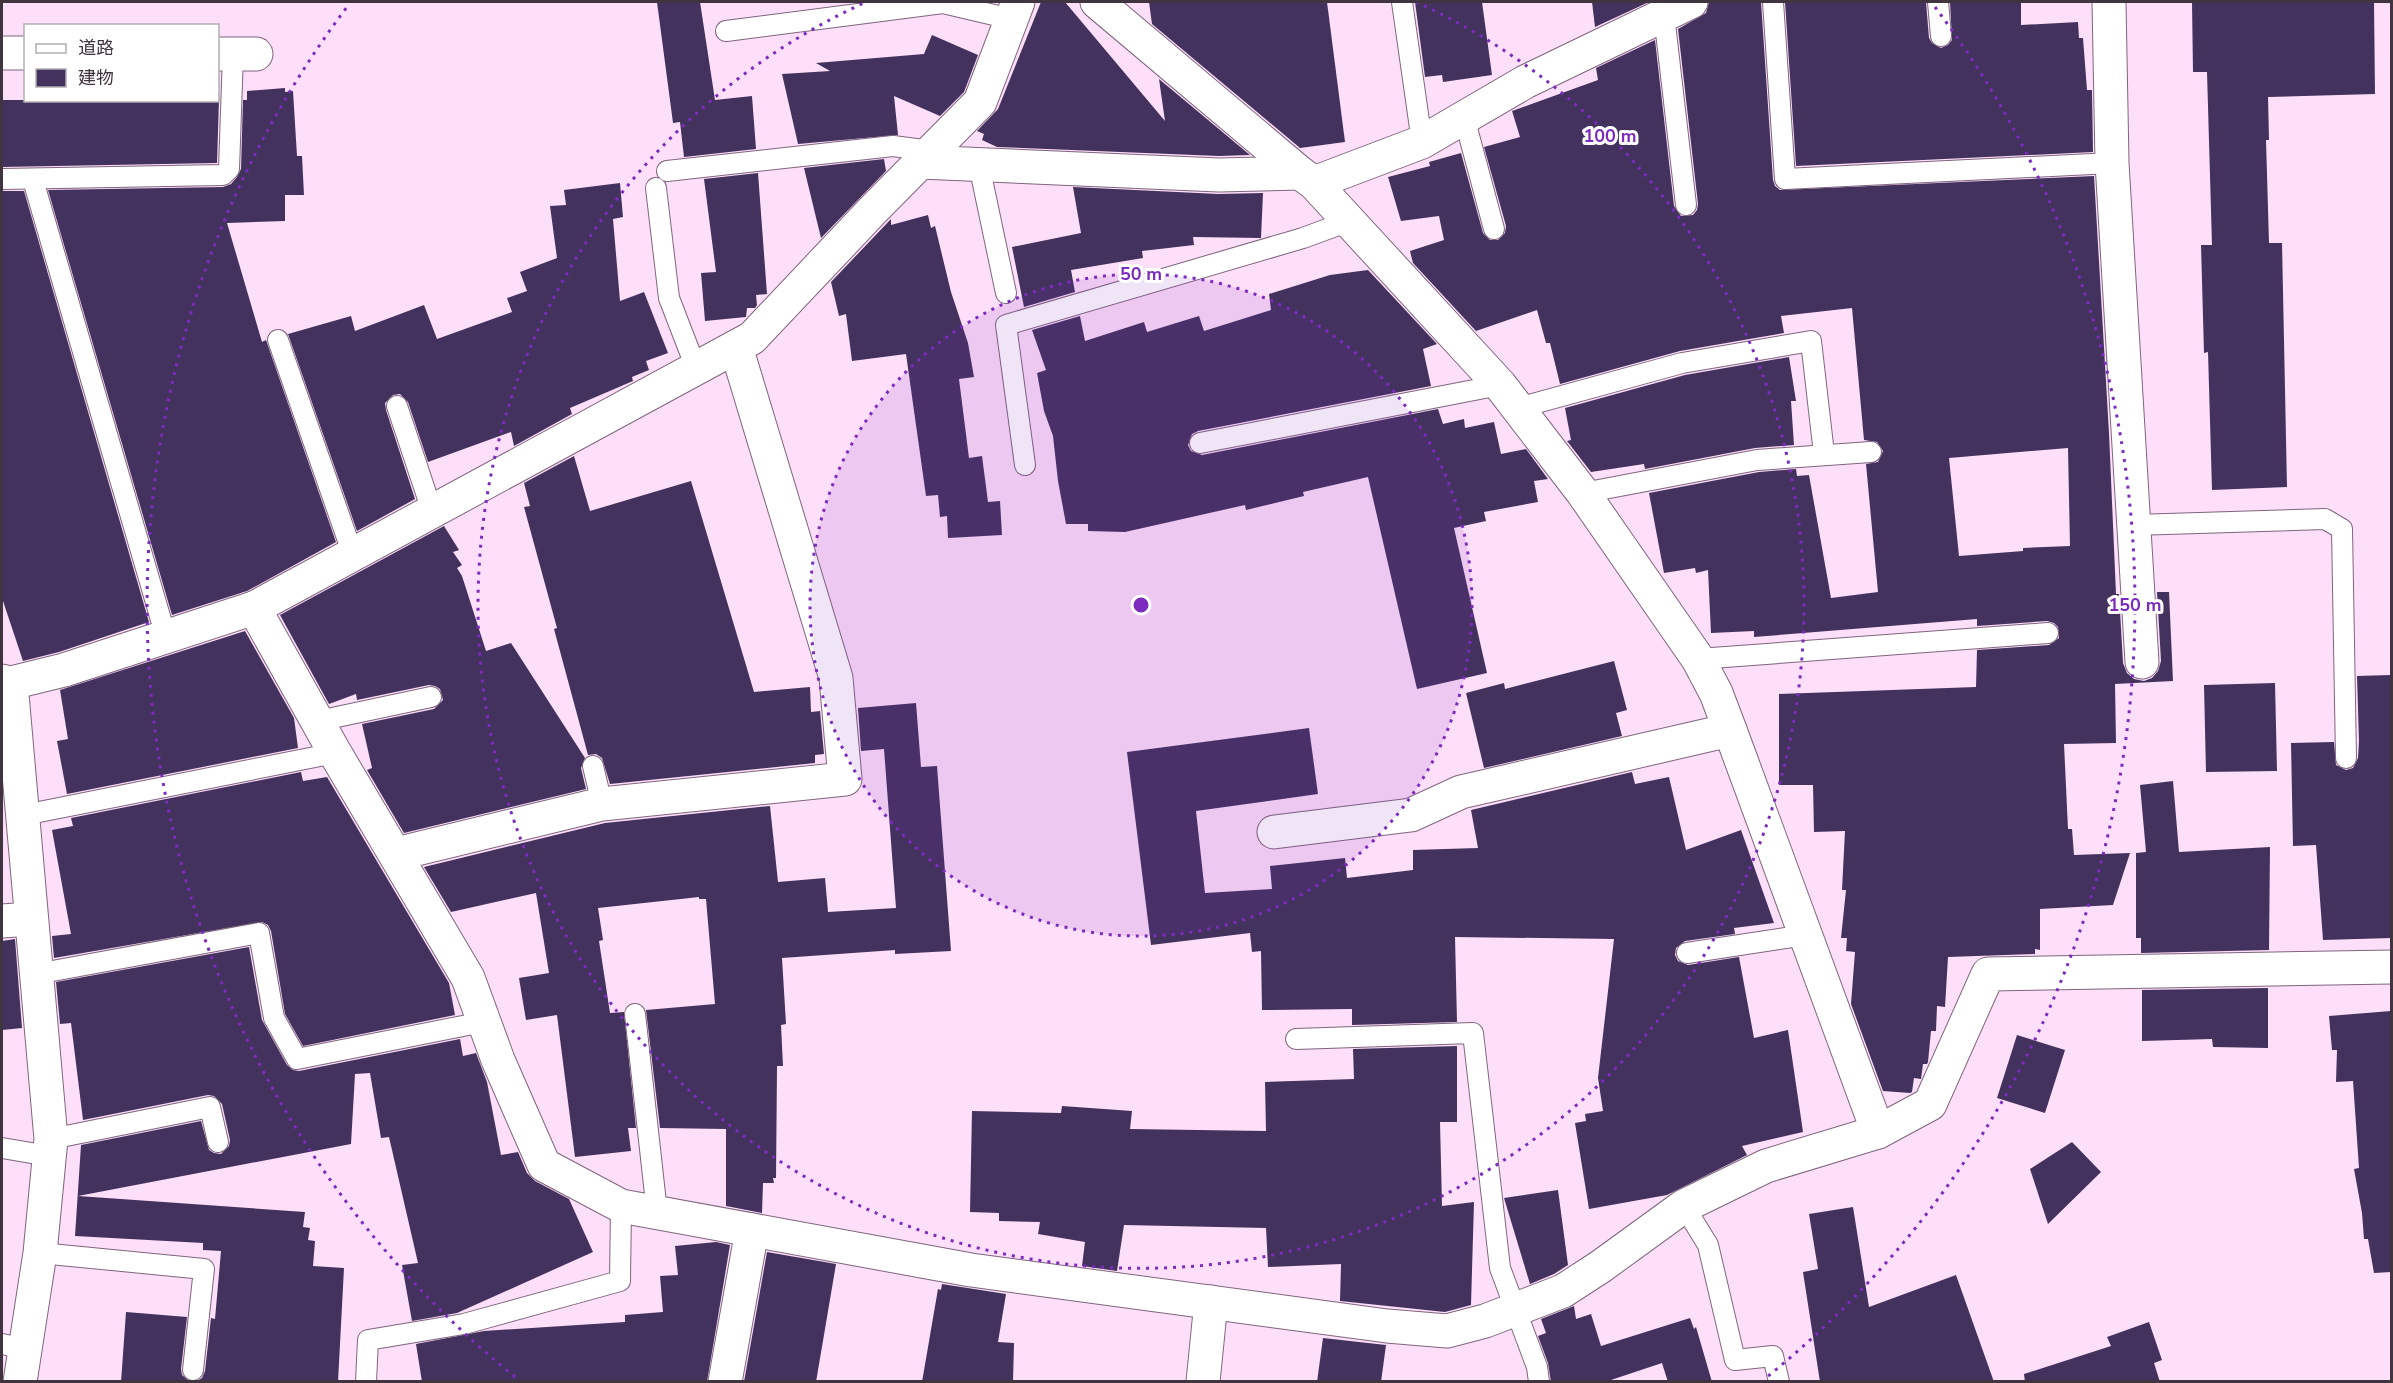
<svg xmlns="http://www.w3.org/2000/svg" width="2393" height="1383" viewBox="0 0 2393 1383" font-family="'Nunito Sans','Noto Sans JP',sans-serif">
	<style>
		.building { fill: #43325e; fill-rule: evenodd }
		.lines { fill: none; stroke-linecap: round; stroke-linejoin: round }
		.service-casing { stroke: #7f657d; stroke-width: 22 }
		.minor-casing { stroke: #7f657d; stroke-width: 35 }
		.service { stroke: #fff; stroke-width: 20 }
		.minor { stroke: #fff; stroke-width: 33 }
		.ring { fill: none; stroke: #7b2cbf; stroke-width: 3; stroke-dasharray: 3 6 }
		.centre { fill: #7b2cbf; stroke: #fff; stroke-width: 3 }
		.ring-label { font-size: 18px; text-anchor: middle; font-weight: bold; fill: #7b2cbf; stroke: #fff; stroke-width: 6; stroke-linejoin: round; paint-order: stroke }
	</style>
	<rect width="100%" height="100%" fill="#fddff9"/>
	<g class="building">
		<path d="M657,2H700L715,100L752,96L756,149L684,157L680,122L673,123Z"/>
		<path d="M1041,2H1065L1165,121L1159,79L1250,155L1219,156L997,147L982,140L984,134L977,131L998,109Z"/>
		<path d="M1149,2H1327L1345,142L1300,148L1152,24Z"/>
		<path d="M1415,2H1482L1492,75L1443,82L1442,75L1425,77Z"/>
		<path d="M1592,2H1649L1595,27Z"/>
		<path d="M1709,2H1761L1773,180L1775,186L1780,190L2094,176L2109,433L2116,594H2119L2123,663L2127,673L2134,679L2144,681L2152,678L2158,671L2161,661L2157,592H2169L2173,681L2115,684L2116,743L2064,744L2068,829H2072L2074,855L2130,853L2113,905L2040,909V950L2035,949V954L1948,957L1945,1007L1937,1006L1936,1031H1931L1928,1062L1927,1064H1923L1921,1079L1914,1078L1912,1092L1910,1093L1883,1091L1851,1004L1855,952L1846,951L1847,938H1841L1846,890H1842L1845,831L1814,832L1813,785H1779V694L1976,687L1977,650L2049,645L2059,638L2058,627L2054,623L2047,621L1977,626V619L1754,637V631L1711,633L1708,570L1696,573L1695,568L1664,573L1649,493L1759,472L1796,469L1797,476L1809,475L1831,598L1878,592L1866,464L1878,462L1883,451L1877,442L1864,440L1852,308L1781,316L1784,333L1680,351L1560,384L1550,343H1546L1537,310L1476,331L1413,263L1410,251L1444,240L1439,216L1401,221L1388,177L1430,166L1429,162L1461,153L1483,233L1490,240H1498L1505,233L1506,226L1484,147L1520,137L1512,111L1598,80L1596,68L1655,40L1674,206L1681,216L1693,215L1697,210L1698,204L1678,29L1706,13ZM2068,448L2070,546L2023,548V551L1959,556L1949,458Z"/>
		<path d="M1785,2H1926L1929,38L1932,43L1941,48L1948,45L1952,40L1950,2H2021V25L2078,22L2079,38H2083L2087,90H2092L2093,152L1796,166Z"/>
		<path d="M2192,2H2374L2375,94L2268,97L2269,140H2266L2269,243H2282L2287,487L2212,490L2208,352L2204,353L2201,245H2212L2207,72H2193Z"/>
		<path d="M932,35L978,55L964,92L940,116L894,96L898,135L798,144L782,74L830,71L816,63L924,54Z"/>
		<path d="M285,88V92L293,91L297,156H302L304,195H285V221L227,223L262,342L266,340L336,542L247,591L172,615L48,190L223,187L231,184L237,177L241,169L243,100H247V91Z"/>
		<path d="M2,100H219L217,163L2,167Z"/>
		<path d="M884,159L886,171L821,238L804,168Z"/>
		<path d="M758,173L767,294L756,295L757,305L755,308H747L746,317L705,321L701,273L716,272L704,179Z"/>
		<path d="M620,183L623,217L613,219L620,301L644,292L668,353L646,361L649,370L632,377L633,381L570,408L572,414L514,446L511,432L428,462L408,402L400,394L393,395L385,403L386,410L415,499L357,531L288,334L351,316L355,331L424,305L437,339L512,312L507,298L527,291L520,272L557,258L550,206L566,205L564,190Z"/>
		<path d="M1073,187L1218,194L1263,193L1261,238L1193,237L1194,245L1142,251L1143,258L1071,270L1075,292L1024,307L1012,247L1081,233Z"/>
		<path d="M2,191H24L149,622L59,652L23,661L2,598Z"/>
		<path d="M928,215L931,228L935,226L951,292L968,343L974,377L959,379L969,458L982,456L988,502L1000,501L1002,535L948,538L947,516L940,517L938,495L926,496L906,354L852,361L846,314L839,316L831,282L891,219V225Z"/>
		<path d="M1368,270L1437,344L1423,349L1431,386L1198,431L1192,434L1188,445L1191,451L1202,455L1438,409L1443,424L1464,419L1465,428L1494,422L1501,454L1526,449L1548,479L1534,481L1538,502L1484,512L1486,521L1454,528L1487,673L1417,689L1368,477L1303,492L1304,496L1246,510L1245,505L1125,532L1088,531V524H1066L1058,481L1053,436L1044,411L1037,373L1046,370L1032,330L1080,316L1085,341L1144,322L1147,332L1199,316L1204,331L1271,310L1269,294L1330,275Z"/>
		<path d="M1789,357L1796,401H1791L1794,445L1755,448L1645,469L1644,464L1591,472L1567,441L1571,440L1565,408L1685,375Z"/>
		<path d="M574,456L590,511L691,481L754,692L810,687L811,712L820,711L824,754L815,755V763L610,784L602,758L596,754L588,755L554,629L557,628L524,507L530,506L524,483Z"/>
		<path d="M444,526L459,550L453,552L462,565L457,568L462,576L486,651L511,643L585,758L581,768L586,789L404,833L367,770L372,768L362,724L434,709L443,700L440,689L435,686L429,685L357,700L356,694L329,704L280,615Z"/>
		<path d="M245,631L294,718L298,748L67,794L57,741L68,739L60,690Z"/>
		<path d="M1614,661L1627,710L1616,713L1622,736L1484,768L1466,693L1504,683L1505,689Z"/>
		<path d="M2391,675V938L2323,940L2316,845L2293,846L2291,743L2334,742L2336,765L2346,770L2353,768L2358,758L2359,741L2357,676Z"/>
		<path d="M2275,683L2277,771L2206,772L2204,685Z"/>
		<path d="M916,703L921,767L937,766L951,951L895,954V950L782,958L786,1024L781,1025L783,1066H777L776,1178H773L774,1183H763L762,1213L726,1206V1129L660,1128L646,1010L715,1004L706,899H699V897L598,908L603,940L599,941L610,1013L624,1012L636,1128H628L631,1151L575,1157L557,1015L526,1020L519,978L549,973L536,893L451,912L424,867L605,823L770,806L778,882L825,878L828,912L896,908L884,749L861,751L858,708Z"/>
		<path d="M1309,728L1318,794L1196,811L1205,893L1272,889L1270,866L1345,858L1347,878L1413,870V850L1478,848L1471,810L1632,772L1635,784L1669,777L1686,850L1741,830L1774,923L1734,928L1735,934L1685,941L1676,948L1675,955L1678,961L1688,965L1739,957L1754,1038L1788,1030L1803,1132L1742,1146L1747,1155L1667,1195L1589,1209L1575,1123L1586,1121L1585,1114L1603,1111L1598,1078L1614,939L1455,937L1457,1022L1352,1025V1009L1262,1010L1261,951L1252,952L1250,933L1151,945L1127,752Z"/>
		<path d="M301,772L303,781L327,777L449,983L455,1015L303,1046L285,1014L271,931L268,925L262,922L54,958L52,936L71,934L52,830L73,826L71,818Z"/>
		<path d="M2173,781L2179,852L2270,847L2269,950L2141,953V938H2136V853L2146,852L2140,785Z"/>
		<path d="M15,939L22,1028L2,1030V941Z"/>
		<path d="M249,947L262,1020L287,1065L293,1070L299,1071L460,1039L463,1056L476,1053L487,1082L501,1155L518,1152L527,1173L535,1181L569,1199L593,1252L457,1313L412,1321L402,1265L418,1263L389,1137L381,1138L370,1073L355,1074L351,1144L78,1196L305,1212L303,1227L310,1228L308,1240L315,1241L313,1266L344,1268L338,1382H195L202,1378L205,1371L211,1318L215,1319L221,1251L203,1250V1243L75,1236L81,1145L201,1121L209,1150L214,1153L221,1154L229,1146L230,1140L222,1104L214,1096L208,1095L83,1120L71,1023L60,1024L56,982Z"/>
		<path d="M2268,988V1048L2213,1047L2212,1039L2142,1041V990Z"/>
		<path d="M2391,1011V1272L2374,1273L2368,1239H2364L2362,1213L2354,1169L2359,1168L2353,1081L2336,1082L2337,1050H2332L2329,1016Z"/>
		<path d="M2017,1035L2065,1050L2045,1113L1997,1098Z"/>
		<path d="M1457,1046V1122H1440L1442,1206L1474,1202L1471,1305L1445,1312L1340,1301L1341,1264L1268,1267L1266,1228L1124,1225L1117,1271L1082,1266L1085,1242L1038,1234L1040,1222L999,1221V1213L970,1212L972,1111L1061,1113L1062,1106L1132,1111L1130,1129L1266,1131L1265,1082L1354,1079L1353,1049Z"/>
		<path d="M2072,1142L2101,1172L2048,1224L2030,1169Z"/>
		<path d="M1558,1190L1568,1265L1554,1274L1530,1284L1504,1198Z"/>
		<path d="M1853,1207L1869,1307L1956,1275L1994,1382H1820L1803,1272L1818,1269L1809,1214Z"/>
		<path d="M716,1242L730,1245L707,1382H422L416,1344L484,1331L625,1322V1315L663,1312L660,1276L678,1275L675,1246Z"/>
		<path d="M767,1252L836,1264L816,1382H744Z"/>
		<path d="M942,1284L1006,1294L998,1342L1014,1343L1013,1382H922L938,1289L941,1290Z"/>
		<path d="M1574,1306L1576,1319L1591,1314L1601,1346L1690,1318L1694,1329L1696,1327L1712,1382H1668L1662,1363L1611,1380V1382H1551L1548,1363L1538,1336L1546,1333L1541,1319Z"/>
		<path d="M126,1312L187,1317L181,1369L182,1375L190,1382H121Z"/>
		<path d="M2149,1322L2162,1360L2154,1363L2160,1382H2025L2024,1374L2111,1346L2107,1337Z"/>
		<path d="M1323,1338L1386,1345L1381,1382H1317Z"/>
	</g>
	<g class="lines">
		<defs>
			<g id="service">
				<path d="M1402,2L1422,142"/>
				<path d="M1773,2L1785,179L2112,163"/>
				<path d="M1938,2L1941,36"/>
				<path d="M1664,15L1686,205"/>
				<path d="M726,31L943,3L1011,19"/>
				<path d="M1464,117L1494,229"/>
				<path d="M979,165L1006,293"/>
				<path d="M667,171L893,146L931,151"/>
				<path d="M2,179L223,175L229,169L233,54"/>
				<path d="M33,180L166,637"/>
				<path d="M656,188L669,298L696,368"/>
				<path d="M278,340L353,555"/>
				<path d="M397,406L432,511"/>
				<path d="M1518,408L1682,363L1811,341L1824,454"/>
				<path d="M1200,443L1500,385"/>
				<path d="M1025,465L1006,325L1303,238L1349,221"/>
				<path d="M1583,493L1757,460L1871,452"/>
				<path d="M2134,525L2325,519L2342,529L2346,758"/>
				<path d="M1698,659L2048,633"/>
				<path d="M318,721L431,697"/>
				<path d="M593,766L602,804"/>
				<path d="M24,815L335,753"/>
				<path d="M1687,953L1806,935"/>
				<path d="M36,974L259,933L274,1018L297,1059L483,1022"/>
				<path d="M635,1014L657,1212"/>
				<path d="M1296,1039L1473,1033L1500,1268L1537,1367L1539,1382"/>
				<path d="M51,1139L210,1107L218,1142"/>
				<path d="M2,1148L49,1156"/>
				<path d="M1684,1206L1708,1245L1735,1360L1773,1356L1779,1382"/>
				<path d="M40,1253L204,1269L193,1370"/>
				<path d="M2,1344L25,1349"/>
				<path d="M366,1382L368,1340L464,1324L620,1281L621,1206"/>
			</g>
			<g id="minor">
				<path d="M1097,2L1300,173L1314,183L1500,385L1583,493L1698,659L1716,693L1730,730L1878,1132"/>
				<path d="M2109,2L2112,163L2142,662"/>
				<path d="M2,53H26"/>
				<path d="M218,54H256"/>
				<path d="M920,162L1219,175L1300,173"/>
				<path d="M1314,183L1422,142L1525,82L1691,2"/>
				<path d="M254,608L335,753L468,978L498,1060L544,1165L621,1206L971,1270L1387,1326L1447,1331L1485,1321L1563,1291L1600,1267L1684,1206L1766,1166L1878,1132L1930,1104L1988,974L2392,967"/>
				<path d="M2,681L11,683L64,670L254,608L752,338L873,210L980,102L1018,2"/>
				<path d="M11,683L51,1139L40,1253L20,1382"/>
				<path d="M1274,832L1411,815L1461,792L1730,730"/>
				<path d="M396,854L602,804L845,779L836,678L736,347"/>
				<path d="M2,921L31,919"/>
				<path d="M725,1382L752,1230"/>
				<path d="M1203,1382L1211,1302"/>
			</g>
		</defs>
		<use href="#service" class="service-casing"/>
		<use href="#minor" class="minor-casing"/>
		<use href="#service" class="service"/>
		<use href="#minor" class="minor"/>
	</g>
	<circle cx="1141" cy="605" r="331" fill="#7b2cbf" fill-opacity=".12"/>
	<g class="ring">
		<circle cx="1141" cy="605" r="331"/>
		<path d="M1416 2A663 663 0 1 1 866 2"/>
		<path d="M515 1377A994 994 0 0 1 347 7M1935 7A994 994 0 0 1 1767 1377"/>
	</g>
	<circle cx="1141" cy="605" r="9" class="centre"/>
	<g class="ring-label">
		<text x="1610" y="142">100 m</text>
		<text x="1141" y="280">50 m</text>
		<text x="2135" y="611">150 m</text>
	</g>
	<rect width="2393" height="1383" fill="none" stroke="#40343f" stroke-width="6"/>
	<rect x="24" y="24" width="195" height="78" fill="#ffffff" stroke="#b3aeb2" stroke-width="1.5"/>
	<rect x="36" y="44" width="30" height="9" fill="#ffffff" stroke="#b3aeb2" stroke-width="1.5"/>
	<text x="78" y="54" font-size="18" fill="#40343f">道路</text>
	<rect x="36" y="69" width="30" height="18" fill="#43325e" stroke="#b3aeb2" stroke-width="1.5"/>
	<text x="78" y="84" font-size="18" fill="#40343f">建物</text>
</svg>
